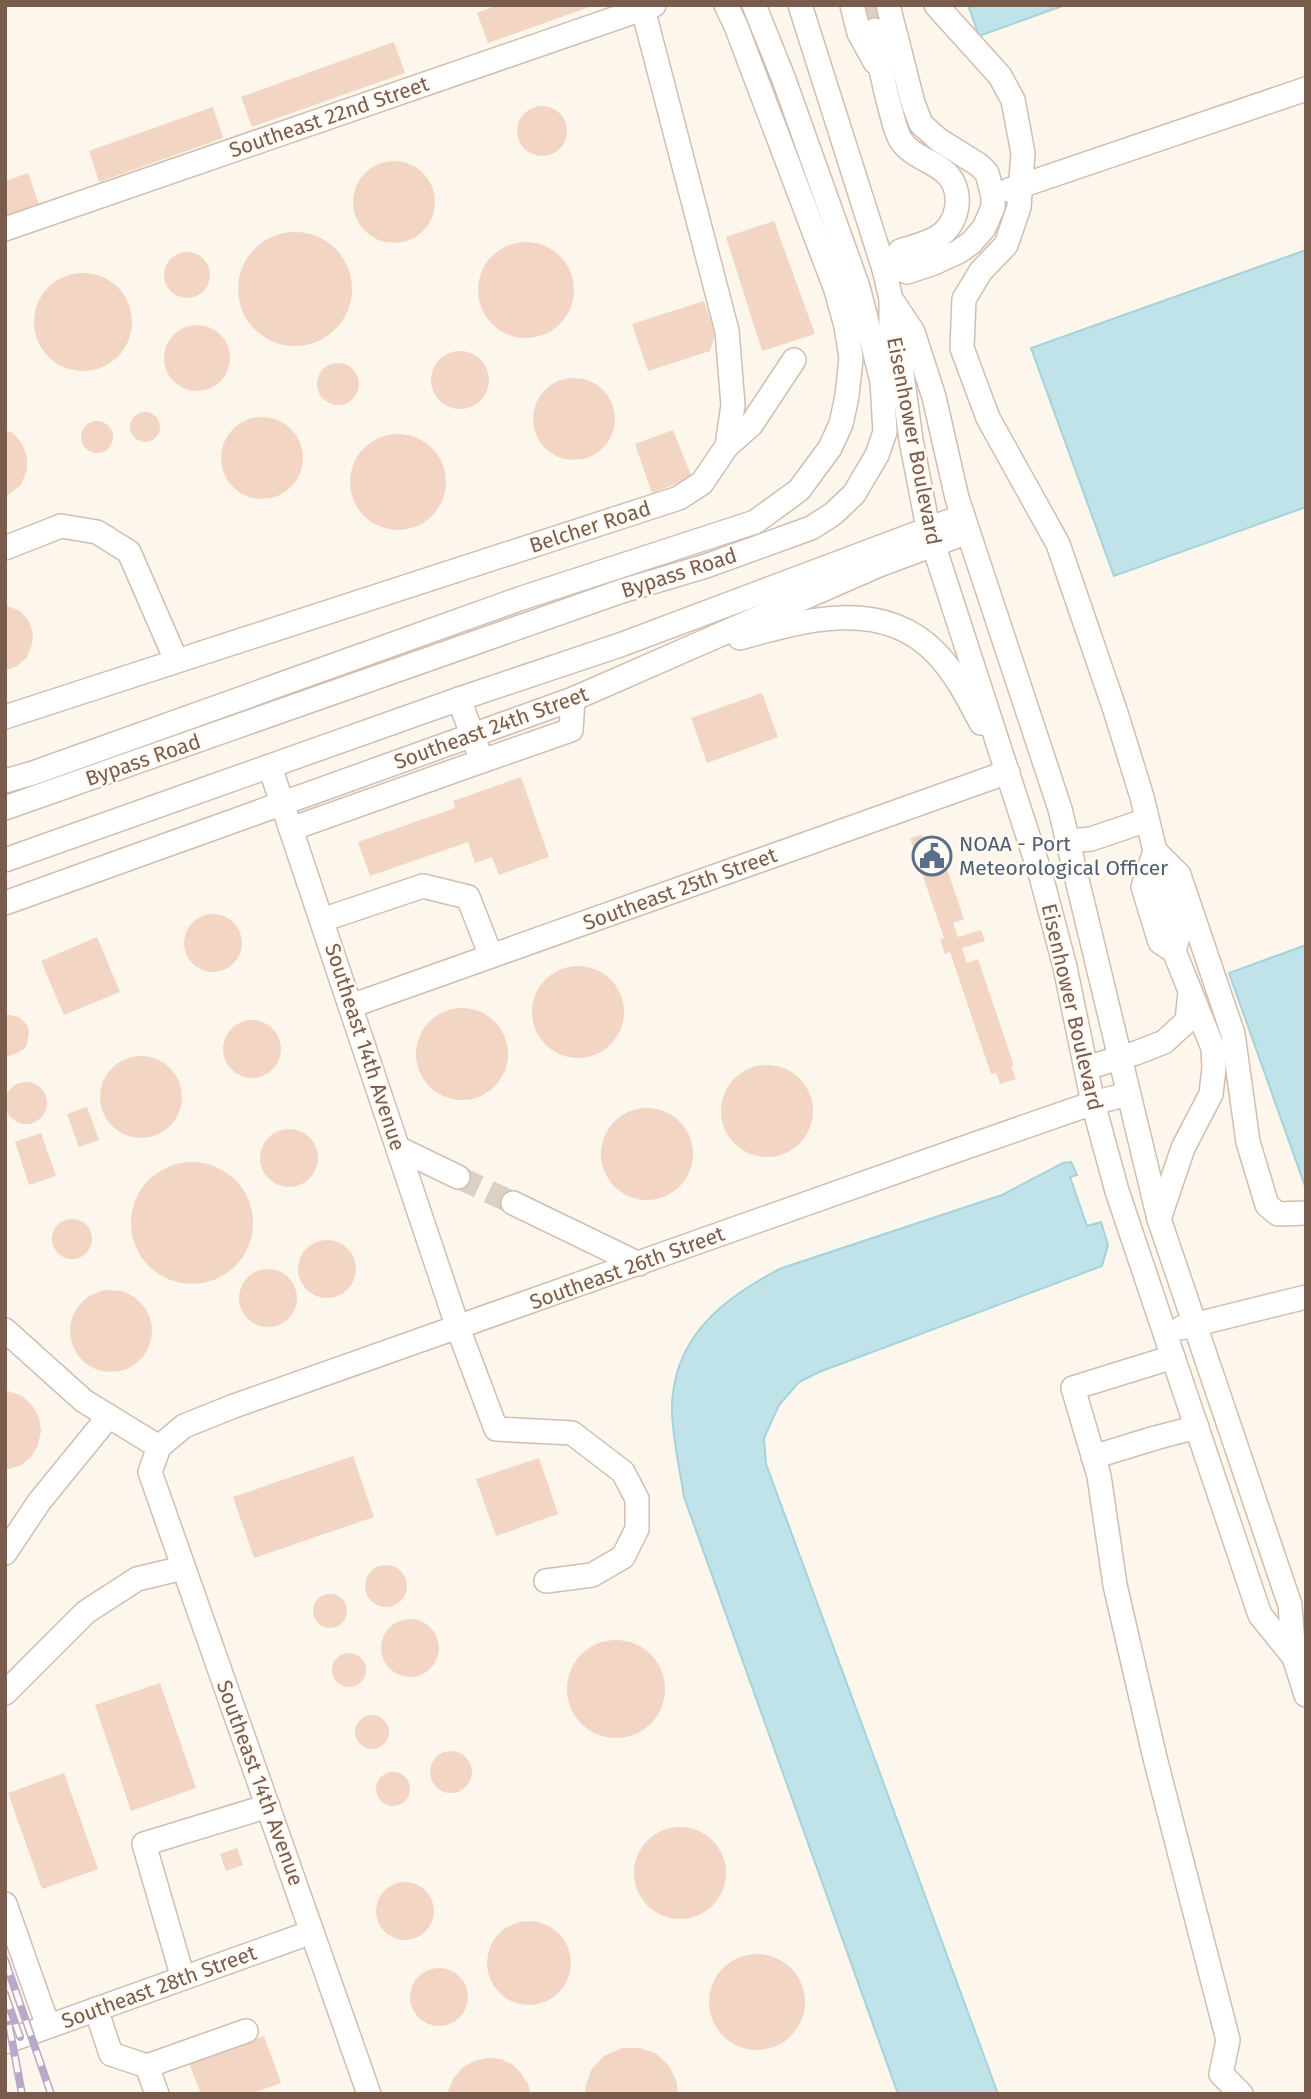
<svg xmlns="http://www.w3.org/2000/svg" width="1311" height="2099" viewBox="0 0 1311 2099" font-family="'Fira Sans',sans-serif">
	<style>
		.water { fill: #bfe3e8; stroke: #a5d3da; stroke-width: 2 }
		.building { fill: #f3d5c3 }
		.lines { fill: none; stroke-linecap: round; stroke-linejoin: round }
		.minor-tunnel { stroke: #dcd0c4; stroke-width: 23; stroke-dasharray: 23 11; stroke-linecap: butt }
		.minor-casing { stroke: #d1beb0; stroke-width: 26 }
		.minor { stroke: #fff; stroke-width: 23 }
		.rail-casing { stroke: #b9a8c9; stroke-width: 8 }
		.rail { stroke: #fffaf3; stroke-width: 5; stroke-dasharray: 16; stroke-linecap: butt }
		.labels { text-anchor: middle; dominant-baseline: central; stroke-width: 5; stroke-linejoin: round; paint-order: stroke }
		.street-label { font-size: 21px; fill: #7a5c4d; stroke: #fffaf3 }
		.service-label { font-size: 21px; fill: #4e5e75; stroke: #fffaf3; text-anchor: start }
	</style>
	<rect width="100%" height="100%" fill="#fdf6ec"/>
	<g class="water">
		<path d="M968,5H1065L979,36Z"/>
		<path d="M1306,250V507L1114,576L1031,348Z"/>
		<path d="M1306,945V1189L1229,973Z"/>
		<path d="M1071,1162L1077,1175L1070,1177L1087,1226L1101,1222L1108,1245L1102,1266L819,1372L799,1382L779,1405L764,1438L766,1464L998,2094H898L684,1497C680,1470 673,1441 672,1412C671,1339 722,1298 782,1268L1002,1195L1063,1163Z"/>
	</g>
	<g class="building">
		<path d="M497,5H592V6L488,43L477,13Z"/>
		<path d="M394,42L405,73L252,127L241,97Z"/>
		<circle cx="542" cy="131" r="25"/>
		<path d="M213,107L223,138L99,182L89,151Z"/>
		<circle cx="394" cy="202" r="41"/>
		<path d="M28,173L39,204L5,216V181Z"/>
		<path d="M774,221L815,334L762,351L726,237Z"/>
		<circle cx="295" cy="289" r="57"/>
		<circle cx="526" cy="290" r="48"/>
		<circle cx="187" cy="275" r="23"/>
		<circle cx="83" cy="322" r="49"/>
		<path d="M704,301L715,334L710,351L648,371L632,324Z"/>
		<circle cx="197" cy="358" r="33"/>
		<circle cx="460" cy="380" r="29"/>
		<circle cx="338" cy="384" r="21"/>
		<circle cx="574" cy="419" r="41"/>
		<circle cx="145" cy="427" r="15"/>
		<circle cx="262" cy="458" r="41"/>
		<circle cx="97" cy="437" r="16"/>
		<path d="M5,430L13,433L22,444L27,457V470L21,485L5,497Z"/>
		<path d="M673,430L692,478L652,493L635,444Z"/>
		<circle cx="398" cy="482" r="48"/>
		<path d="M5,605L20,611L28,620L33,632L32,644L27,657L17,666L5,671Z"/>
		<path d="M762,693L778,737L707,763L691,718Z"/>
		<path d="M521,777L549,857L499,875L492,857L475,863L468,842L370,876L358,842L455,808L453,801Z"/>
		<path d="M922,835L926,847L938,842L964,919L953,923L958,937L981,930L985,941L962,948L967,963L978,959L1014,1066H1011L1016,1079L1000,1084L996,1073L991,1074L950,952L945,954L940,939L944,938L910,838Z"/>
		<circle cx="213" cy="943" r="29"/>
		<path d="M97,937L120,992L64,1015L41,961Z"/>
		<circle cx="578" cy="1012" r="46"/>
		<circle cx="462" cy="1054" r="46"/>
		<path d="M5,1014L19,1017L28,1026L29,1032L27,1045L23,1050L10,1056L5,1055Z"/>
		<circle cx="252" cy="1049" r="29"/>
		<circle cx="141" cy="1097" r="41"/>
		<circle cx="767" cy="1111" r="46"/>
		<circle cx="26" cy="1103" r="21"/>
		<path d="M87,1107L99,1140L79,1147L67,1114Z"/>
		<circle cx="647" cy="1154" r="46"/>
		<circle cx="289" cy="1158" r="29"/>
		<path d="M41,1133L56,1176L29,1185L15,1142Z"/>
		<circle cx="192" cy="1223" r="61"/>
		<circle cx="72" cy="1239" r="20"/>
		<circle cx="327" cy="1269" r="29"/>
		<circle cx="268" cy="1298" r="29"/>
		<circle cx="111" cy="1331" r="41"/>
		<path d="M5,1390L22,1396L32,1405L39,1417L41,1431L38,1445L31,1457L20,1466L5,1470Z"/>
		<path d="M353,1456L374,1517L254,1558L233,1497Z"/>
		<path d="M539,1458L558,1514L496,1536L476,1479Z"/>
		<circle cx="386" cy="1586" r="21"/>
		<circle cx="330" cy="1611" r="17"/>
		<circle cx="410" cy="1648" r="29"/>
		<circle cx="616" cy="1689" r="49"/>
		<circle cx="349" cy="1670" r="17"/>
		<path d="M160,1683L196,1788L131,1811L95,1705Z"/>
		<circle cx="372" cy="1732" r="17"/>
		<circle cx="451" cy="1772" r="21"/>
		<circle cx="393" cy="1789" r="17"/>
		<path d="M64,1773L98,1869L42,1889L8,1793Z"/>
		<circle cx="680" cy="1873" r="46"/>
		<path d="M237,1848L243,1865L226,1871L220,1854Z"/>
		<circle cx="405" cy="1911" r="29"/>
		<circle cx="529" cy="1963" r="42"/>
		<circle cx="757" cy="2002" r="48"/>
		<circle cx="439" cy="1997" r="29"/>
		<path d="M264,2036L281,2083L250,2094H201L189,2063Z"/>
		<path d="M622,2048H640L657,2054L670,2067L677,2083L678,2094H586L585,2088L591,2070L604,2056Z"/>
		<path d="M487,2058L500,2059L512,2064L521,2073L528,2084L531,2094H447L453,2079L462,2068L474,2061Z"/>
	</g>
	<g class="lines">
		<g class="minor-tunnel">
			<path d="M869,5L875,30"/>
			<path d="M458,1177L513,1203"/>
		</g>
		<defs>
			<g id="minor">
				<path d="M800,5L884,269L891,299V329L901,366L911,440L928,528L1041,876L1065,967L1093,1103L1117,1191L1260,1615L1294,1657"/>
				<path d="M852,5L859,33L875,62"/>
				<path d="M936,5L1000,76L1013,100L1023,153L1019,207L1006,245L981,271L964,299L962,348L988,418L1058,544L1115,710L1142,797L1155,851L1179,875L1233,1034L1248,1142L1267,1205L1278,1214L1306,1213"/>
				<path d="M875,30C878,57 883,82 890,108C893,118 895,130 900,139C911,157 933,160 947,174C965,193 958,226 936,238C925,244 912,247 900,251L892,266"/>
				<path d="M1009,190L1306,89"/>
				<path d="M5,229L654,5"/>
				<path d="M884,269L892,266L907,272L934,263L958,252L971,243L984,228L993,207V196L987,173L979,165L939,140L921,124L913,103L888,5"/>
				<path d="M891,299L913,332L934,397L957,498L1060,809L1159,1219L1290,1605L1294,1657L1306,1695"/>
				<path d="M727,446L751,425L794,360"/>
				<path d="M5,548L61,526L97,532L129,552L176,660"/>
				<path d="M740,638C803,620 881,598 934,651C955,672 968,698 981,723"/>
				<path d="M5,717L679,498L702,483L727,446L733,405L727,331L643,9"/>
				<path d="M482,761L571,730L573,699"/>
				<path d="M270,767L458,1328L496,1429L572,1433L623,1472L637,1499V1529L623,1557L592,1575L546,1581"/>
				<path d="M5,781L33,773L522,598L755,522L799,490L830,448L841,424L847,396L851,358L846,326L836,290L736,26L726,5"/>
				<path d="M5,808L622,591L706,566L811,528L833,514L854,494L877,455L885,432L882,381L858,287L783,77L754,5"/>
				<path d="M291,829L482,761L459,699"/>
				<path d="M1068,841L1091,839L1147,820"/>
				<path d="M1155,851L1143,887L1160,942L1174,951L1213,1048L1214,1068L1211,1094L1183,1148L1159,1219"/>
				<path d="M5,860L459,699L620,645L963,516"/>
				<path d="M1148,873L1161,880L1179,934L1174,951"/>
				<path d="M5,903L573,699L879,565L968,532"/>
				<path d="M322,920L423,886L468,897L491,956"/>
				<path d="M351,1006L1008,772"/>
				<path d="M1086,1068L1136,1053L1164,1042L1187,1021L1190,992"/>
				<path d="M398,1148L458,1177"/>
				<path d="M513,1203L639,1264"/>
				<path d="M1181,1328L1306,1297"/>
				<path d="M5,1330L84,1401L159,1447"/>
				<path d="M1173,1357L1073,1388L1099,1476L1115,1585L1155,1758L1228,2040L1221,2074L1241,2094"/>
				<path d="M1093,1457L1155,1438L1197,1427"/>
				<path d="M5,1553L39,1502L109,1416"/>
				<path d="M5,1693L86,1612L137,1579L183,1568"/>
				<path d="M5,1904L48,2026"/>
				<path d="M183,1978L144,1844L268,1806"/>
				<path d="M96,2009L111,2054L147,2066L157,2094"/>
				<path d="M5,2042L312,1932"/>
				<path d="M147,2066L246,2031"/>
				<path d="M369,2094L150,1472L159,1447L184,1426L234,1406L955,1151L1093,1103L1128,1094"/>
			</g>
		</defs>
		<use href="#minor" class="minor-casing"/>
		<use href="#minor" class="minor"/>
		<defs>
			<g id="rail">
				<path d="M5,1960L51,2094"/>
				<path d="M5,1994L20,2037"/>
				<path d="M9,2025L22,2094"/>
			</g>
		</defs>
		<use href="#rail" class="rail-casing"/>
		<use href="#rail" class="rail"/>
	</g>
	<defs>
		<symbol id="civic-ring" viewBox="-11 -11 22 22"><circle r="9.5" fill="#fffaf3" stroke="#5c6f8a" stroke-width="1.5"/><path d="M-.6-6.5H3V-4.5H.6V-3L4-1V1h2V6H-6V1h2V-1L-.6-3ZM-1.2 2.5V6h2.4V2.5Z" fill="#5c6f8a"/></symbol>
	</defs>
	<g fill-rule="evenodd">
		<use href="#civic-ring" x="910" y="834" width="44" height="44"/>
	</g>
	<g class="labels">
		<g class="street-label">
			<text transform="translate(329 117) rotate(-19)">Southeast 22nd Street</text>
			<text transform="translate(914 441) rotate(79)">Eisenhower Boulevard</text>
			<text transform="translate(590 527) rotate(-18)">Belcher Road</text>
			<text transform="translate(679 573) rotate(-18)">Bypass Road</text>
			<text transform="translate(491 728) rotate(-20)">Southeast 24th Street</text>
			<text transform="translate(143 760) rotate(-19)">Bypass Road</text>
			<text transform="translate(680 889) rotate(-20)">Southeast 25th Street</text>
			<text transform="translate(1072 1007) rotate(77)">Eisenhower Boulevard</text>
			<text transform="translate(365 1047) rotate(72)">Southeast 14th Avenue</text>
			<text transform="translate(627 1268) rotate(-20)">Southeast 26th Street</text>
			<text transform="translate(260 1783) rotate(70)">Southeast 14th Avenue</text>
			<text transform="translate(159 1987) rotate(-20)">Southeast 28th Street</text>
		</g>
		<g class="service-label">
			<text x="959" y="844">NOAA - Port<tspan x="959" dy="24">Meteorological Officer</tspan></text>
		</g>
	</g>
	<rect width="1311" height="2099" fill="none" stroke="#7a5c4d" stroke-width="14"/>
</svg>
